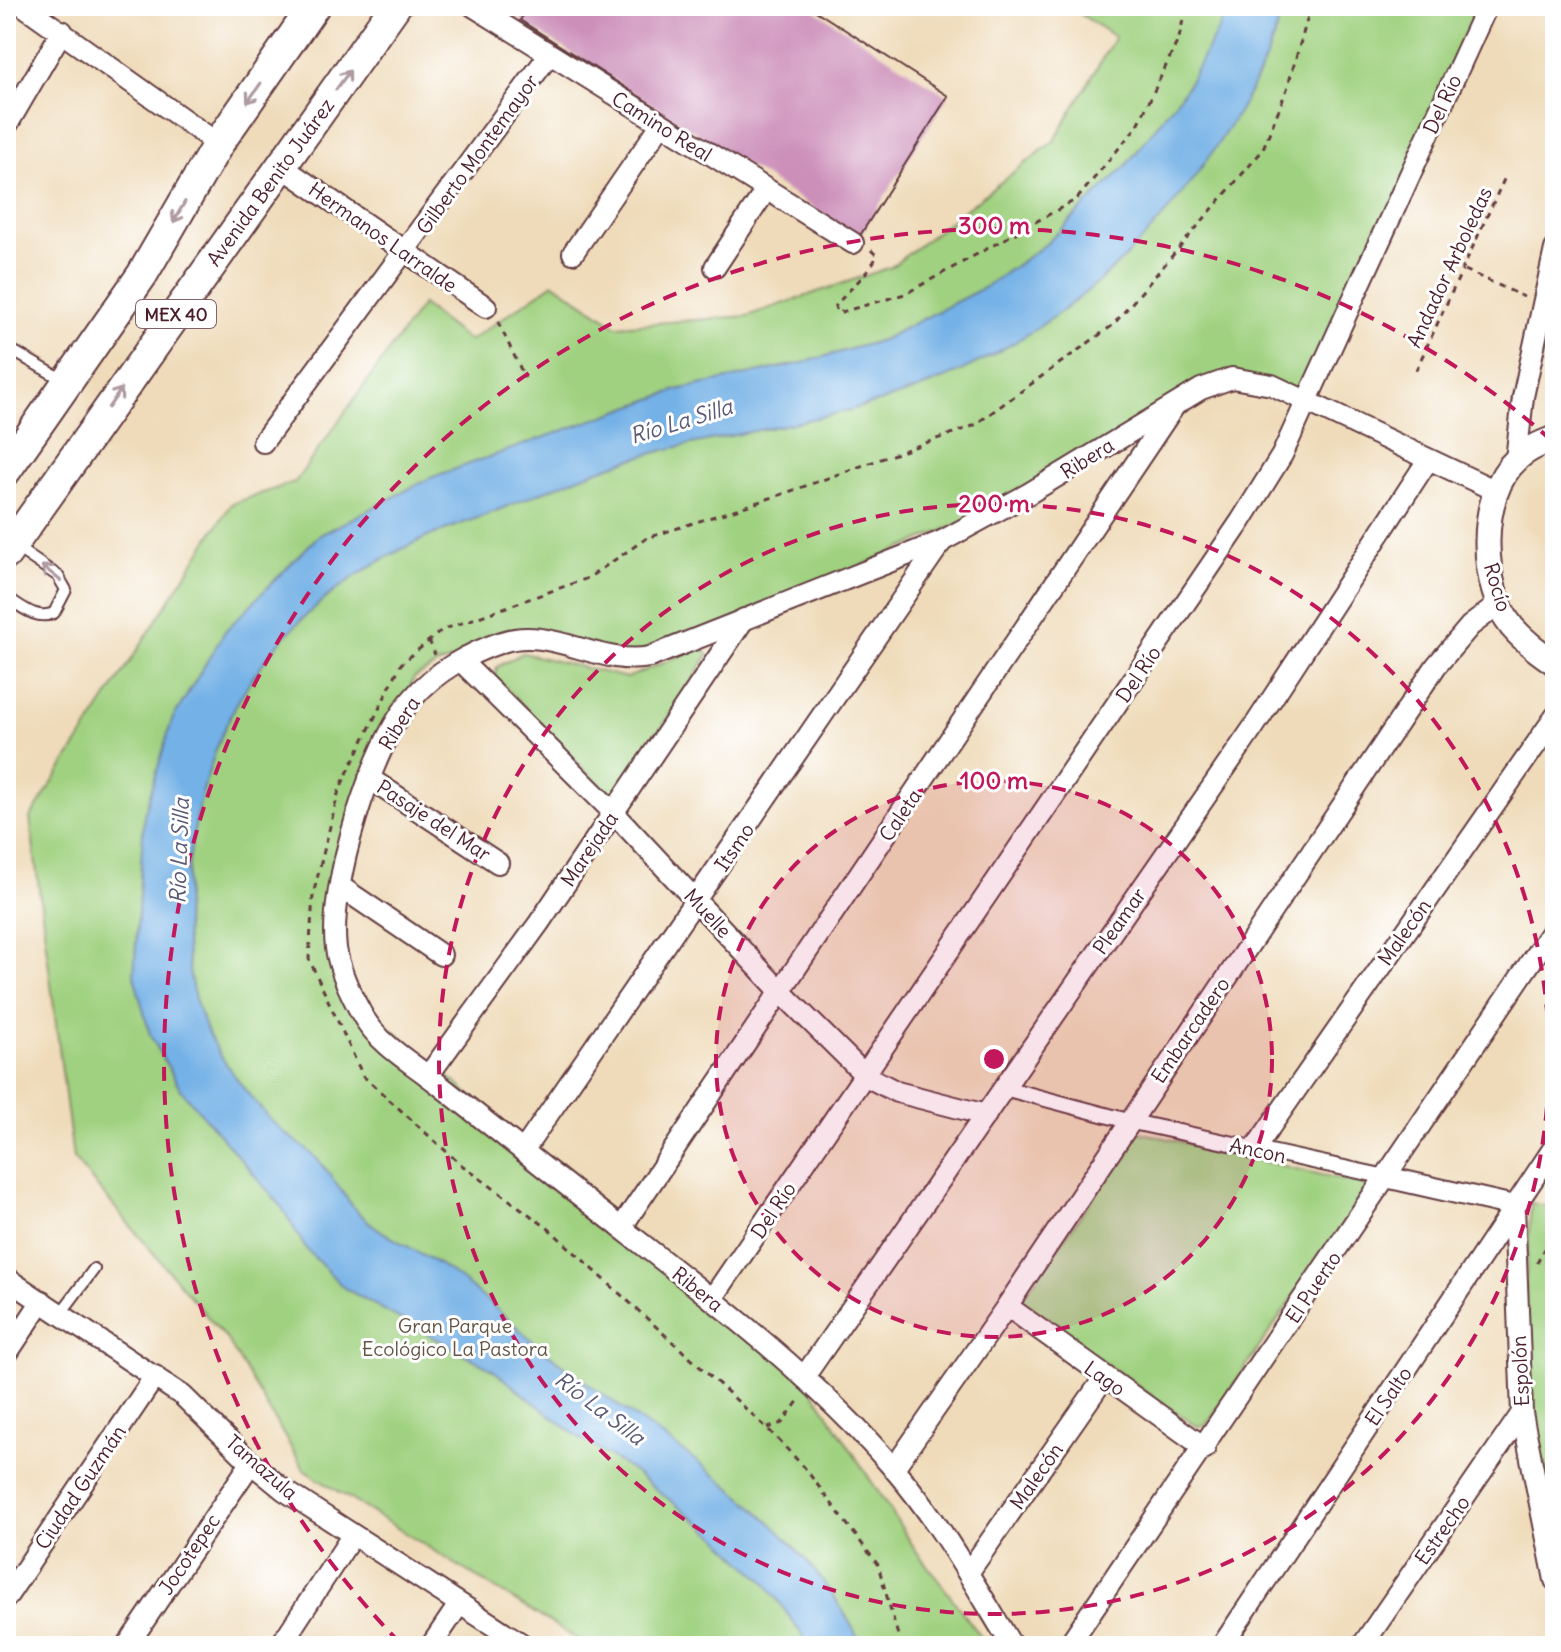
<svg xmlns="http://www.w3.org/2000/svg" width="1561" height="1652" viewBox="0 0 1561 1652" font-family="Delius,sans-serif">
	<style>
		.green { fill: #a0d180; stroke: #757856; stroke-width: 2 }
		.water { fill: #73b1e6; stroke: #5e6888; stroke-width: 2 }
		.building { fill: #cc8fb9 }
		.lines { fill: none; stroke-linecap: round; stroke-linejoin: round }
		.service-casing { stroke: #633b40; stroke-width: 14 }
		.pedestrian-casing { stroke: #633b40; stroke-width: 18 }
		.minor-casing { stroke: #633b40; stroke-width: 24 }
		.tertiary-casing { stroke: #633b40; stroke-width: 28 }
		.primary-casing { stroke: #633b40; stroke-width: 34 }
		.path { stroke: #633b40; stroke-width: 3; stroke-dasharray: 6 6; stroke-linecap: butt }
		.service { stroke: #fff; stroke-width: 10 }
		.pedestrian { stroke: #fff; stroke-width: 14 }
		.minor { stroke: #fff; stroke-width: 20 }
		.tertiary { stroke: #fff; stroke-width: 24 }
		.primary { stroke: #fff; stroke-width: 30 }
		.oneway { stroke: #ae9aa0 }
		.ring { fill: none; stroke: #c2185b; stroke-width: 4; stroke-dasharray: 14 10 }
		.labels { text-anchor: middle; dominant-baseline: central; stroke-width: 6; stroke-linejoin: round; paint-order: stroke }
		.shield { fill: #fff; stroke: #80626b; stroke-width: 2 }
		.shield-label { font-size: 18px; font-weight: bold; fill: #4a1f2b }
		.street-label { font-size: 20px; fill: #4a1f2b; stroke: #fff }
		.park-label { font-size: 20px; fill: #645444; stroke: #fff }
		.water-label { font-size: 22px; font-style: italic; fill: #5a5976; stroke: #fff }
		.centre { fill: #c2185b; stroke: #fff; stroke-width: 4 }
		.ring-label { font-size: 24px; text-anchor: middle; font-weight: bold; fill: #c2185b; stroke: #fff; stroke-width: 6; stroke-linejoin: round; paint-order: stroke }
	</style>
	<rect width="100%" height="100%" fill="#fff"/>
	<filter id="ink" filterUnits="userSpaceOnUse"><feTurbulence type="fractalNoise" baseFrequency=".0125" numOctaves="2"/><feDisplacementMap in="SourceGraphic" scale="16" xChannelSelector="R" yChannelSelector="G"/><feConvolveMatrix kernelMatrix="1 2 1 2 8 2 1 2 1" color-interpolation-filters="sRGB"/></filter>
	<filter id="wash" filterUnits="userSpaceOnUse"><feTurbulence type="fractalNoise" baseFrequency=".006" numOctaves="4" result="noise"/><feDisplacementMap in="SourceGraphic" scale="32" xChannelSelector="R" yChannelSelector="G"/><feGaussianBlur stdDeviation="1.8" result="paint"/><feColorMatrix in="noise" values="0 0 0 0 0 0 0 0 0 0 0 0 0 0 0 0 0 1.4 0 .05"/><feComposite in="paint" operator="in"/></filter>
	<g filter="url(#wash)">
		<rect width="100%" height="100%" fill="#efdbba"/>
		<g class="green">
			<path d="M1068,6H1487L1308,402L1232,378L1028,494L650,657L529,638L439,664L414,678L369,778L335,932L353,996L804,1377L917,1552L988,1646H588L305,1471L228,1341L73,1158L30,818L231,504L295,482L422,305L469,341L554,283L617,326L747,316L891,267L1054,141L1115,37Z"/>
			<path d="M699,648L705,650L708,655L620,793L608,794L495,677L497,667L523,653L627,678Z"/>
			<path d="M1139,1132L1369,1186L1206,1425L1196,1426L1026,1309L1023,1297Z"/>
			<path d="M1531,1203L1555,1208V1522L1521,1352Z"/>
		</g>
		<path class="water" d="M1227,6H1283C1268,72 1227,134 1187,187C1121,274 1036,340 936,382C848,418 752,429 661,451C606,464 555,487 503,508C475,520 446,528 419,541C328,582 252,653 217,747C185,833 166,966 216,1048C230,1072 252,1099 271,1120C285,1136 306,1146 320,1162C334,1178 344,1198 359,1213C384,1238 417,1249 446,1269C485,1295 517,1330 555,1359C669,1448 797,1509 862,1646H810L765,1582L715,1535L631,1470L578,1437L493,1370L344,1288L306,1249L281,1206L181,1090L150,1035L134,976L144,815L172,720L225,631L318,536L430,478L677,390L802,363L882,340L985,287L1046,244L1124,168L1186,88L1221,24Z"/>
		<g id="blocks">
			<path class="building" d="M530,6H808L948,96L859,237L520,20Z"/>
		</g>
	</g>
	<g filter="url(#ink)">
		<use href="#blocks" fill-opacity="0" stroke="#633b40" stroke-width="2"/>
		<g class="lines">
			<defs>
				<g id="service">
					<path d="M6,347L65,381"/>
					<path d="M6,597C21,606 36,621 54,613L66,590L58,576L14,546"/>
					<path d="M61,1313L94,1269"/>
				</g>
				<path id="pedestrian" d="M1004,1088L1128,1121L1386,1177"/>
				<g id="minor">
					<path d="M24,6L218,144"/>
					<path d="M473,6L853,243"/>
					<path d="M6,127L62,31"/>
					<path d="M281,166L486,307"/>
					<path d="M573,253L660,126"/>
					<path d="M715,267L766,190"/>
					<path d="M263,442L549,55"/>
					<path d="M1516,460L1523,397L1555,249"/>
					<path d="M461,661L614,813L781,992L866,1076L897,1092L986,1115"/>
					<path d="M369,778L498,863"/>
					<path d="M341,887L441,955"/>
					<path d="M428,1076L539,923L744,619"/>
					<path d="M1254,1150L1555,717"/>
					<path d="M523,1151L942,541"/>
					<path d="M1386,1177L1514,1206L1522,1413L1555,1580"/>
					<path d="M621,1228L1173,408"/>
					<path d="M6,1278L183,1396L251,1463L284,1490L525,1646"/>
					<path d="M712,1299L1241,521L1282,455L1487,6"/>
					<path d="M1007,1306L1205,1448"/>
					<path d="M6,1355L42,1301"/>
					<path d="M804,1377L1253,728L1428,460"/>
					<path d="M894,1468L1007,1306L1436,666L1470,626L1499,604"/>
					<path d="M968,1573L1104,1378"/>
					<path d="M6,1598L155,1376"/>
					<path d="M127,1646L251,1463"/>
					<path d="M280,1646L352,1536"/>
					<path d="M431,1646L458,1606"/>
					<path d="M1012,1646C975,1586 941,1523 894,1469C802,1362 684,1278 574,1191C528,1155 483,1119 437,1083C411,1062 382,1047 364,1018C352,997 339,971 336,948C328,888 372,743 413,698C435,672 469,653 502,642C550,625 599,667 650,657L942,541L1028,494L1201,389L1232,378L1272,385L1496,491"/>
					<path d="M1068,1646L1555,926"/>
					<path d="M1222,1646L1555,1146"/>
					<path d="M1362,1646L1522,1413"/>
				</g>
				<path id="tertiary" d="M1555,438C1542,443 1527,449 1517,459C1477,495 1480,587 1512,627C1524,641 1540,653 1555,663"/>
				<g id="primary">
					<path d="M6,470L142,275L218,144L314,6"/>
					<path d="M6,554L395,6"/>
				</g>
			</defs>
			<use href="#service" class="service-casing"/>
			<use href="#pedestrian" class="pedestrian-casing"/>
			<use href="#minor" class="minor-casing"/>
			<use href="#tertiary" class="tertiary-casing"/>
			<use href="#primary" class="primary-casing"/>
			<g class="path">
				<path d="M871,250L877,256C867,276 848,289 835,307L838,313L905,294L1077,199L1138,125L1179,38L1186,6"/>
				<path d="M1465,270L1524,297"/>
				<path d="M498,322L525,378"/>
				<path d="M1416,370L1506,175"/>
				<path d="M429,640L435,655"/>
				<path d="M1537,1263L1550,1240H1555"/>
				<path d="M767,1428L782,1423L799,1400"/>
				<path d="M901,1646L878,1565L804,1467L767,1428L549,1229L459,1163L363,1076L309,959L313,895L339,790L401,664L442,630L588,578L647,538L783,494L973,426L1113,325L1262,151L1287,89L1311,6"/>
			</g>
			<use href="#service" class="service"/>
			<use href="#pedestrian" class="pedestrian"/>
			<use href="#minor" class="minor"/>
			<use href="#tertiary" class="tertiary"/>
			<use href="#primary" class="primary"/>
		</g>
		<defs><path id="oneway-shaft" d="M-6 0H5M1.5-3L5.5 0L1.5 3" fill="none" stroke-width="1.6" stroke-linecap="round" stroke-linejoin="round" transform="scale(2)"/></defs>
		<g class="oneway">
			<use href="#oneway-shaft" transform="translate(343 80) rotate(-54)"/>
			<use href="#oneway-shaft" transform="translate(254 93) rotate(125)"/>
			<use href="#oneway-shaft" transform="translate(179 212) rotate(120)"/>
			<use href="#oneway-shaft" transform="translate(115 398) rotate(-55)"/>
			<use href="#oneway-shaft" transform="translate(51 573) rotate(-141)"/>
		</g>
	</g>
	<circle cx="994" cy="1059" r="278" fill="#c2185b" fill-opacity=".12"/>
	<g class="ring">
		<circle cx="994" cy="1059" r="278"/>
		<circle cx="994" cy="1059" r="555"/>
		<path d="M400 1643A833 833 0 0 1 1551 440"/>
	</g>
	<g class="labels">
		<rect class="shield" x="136" y="300" width="80" height="28" rx="6"/>
		<g class="shield-label">
			<text x="176" y="314">MEX 40</text>
		</g>
		<g class="street-label">
			<text transform="translate(1442 104) rotate(-65)">Del Río</text>
			<text transform="translate(662 126) rotate(32)">Camino Real</text>
			<text transform="translate(477 154) rotate(-54)">Gilberto Montemayor</text>
			<text transform="translate(270 182) rotate(-54)">Avenida Benito Juárez</text>
			<text transform="translate(383 237) rotate(35)">Hermanos Larralde</text>
			<text transform="translate(1449 267) rotate(-65)">Andador Arboledas</text>
			<text transform="translate(1087 458) rotate(-32)">Ribera</text>
			<text transform="translate(1498 587) rotate(73)">Rocío</text>
			<text transform="translate(1138 674) rotate(-56)">Del Río</text>
			<text transform="translate(399 723) rotate(-58)">Ribera</text>
			<text transform="translate(900 815) rotate(-56)">Caleta</text>
			<text transform="translate(434 820) rotate(33)">Pasaje del Mar</text>
			<text transform="translate(734 847) rotate(-56)">Itsmo</text>
			<text transform="translate(589 849) rotate(-56)">Marejada</text>
			<text transform="translate(708 913) rotate(47)">Muelle</text>
			<text transform="translate(1119 921) rotate(-55)">Pleamar</text>
			<text transform="translate(1404 932) rotate(-55)">Malecón</text>
			<text transform="translate(1190 1030) rotate(-56)">Embarcadero</text>
			<text transform="translate(1258 1150) rotate(12)">Ancon</text>
			<text transform="translate(773 1210) rotate(-56)">Del Río</text>
			<text transform="translate(1313 1287) rotate(-56)">El Puerto</text>
			<text transform="translate(698 1289) rotate(39)">Ribera</text>
			<text transform="translate(1520 1371) rotate(-93)">Espolón</text>
			<text transform="translate(1105 1378) rotate(35)">Lago</text>
			<text transform="translate(1388 1396) rotate(-56)">El Salto</text>
			<text transform="translate(262 1467) rotate(41)">Tamazula</text>
			<text transform="translate(1036 1476) rotate(-55)">Malecón</text>
			<text transform="translate(80 1487) rotate(-56)">Ciudad Guzmán</text>
			<text transform="translate(1442 1530) rotate(-55)">Estrecho</text>
			<text transform="translate(189 1554) rotate(-56)">Jocotepec</text>
		</g>
		<g class="park-label">
			<text x="455" y="1325">Gran Parque<tspan x="455" dy="23">Ecológico La Pastora</tspan></text>
		</g>
		<g class="water-label">
			<text transform="translate(681 421) rotate(-17)">Río La Silla</text>
			<text transform="translate(179 851) rotate(-88)">Río La Silla</text>
			<text transform="translate(600 1408) rotate(37)">Río La Silla</text>
		</g>
	</g>
	<circle cx="994" cy="1059" r="12" class="centre"/>
	<g class="ring-label">
		<text x="994" y="234">300 m</text>
		<text x="994" y="512">200 m</text>
		<text x="994" y="789">100 m</text>
	</g>
	<rect width="1561" height="1652" fill="none" stroke="#fff" stroke-width="32"/>
</svg>
